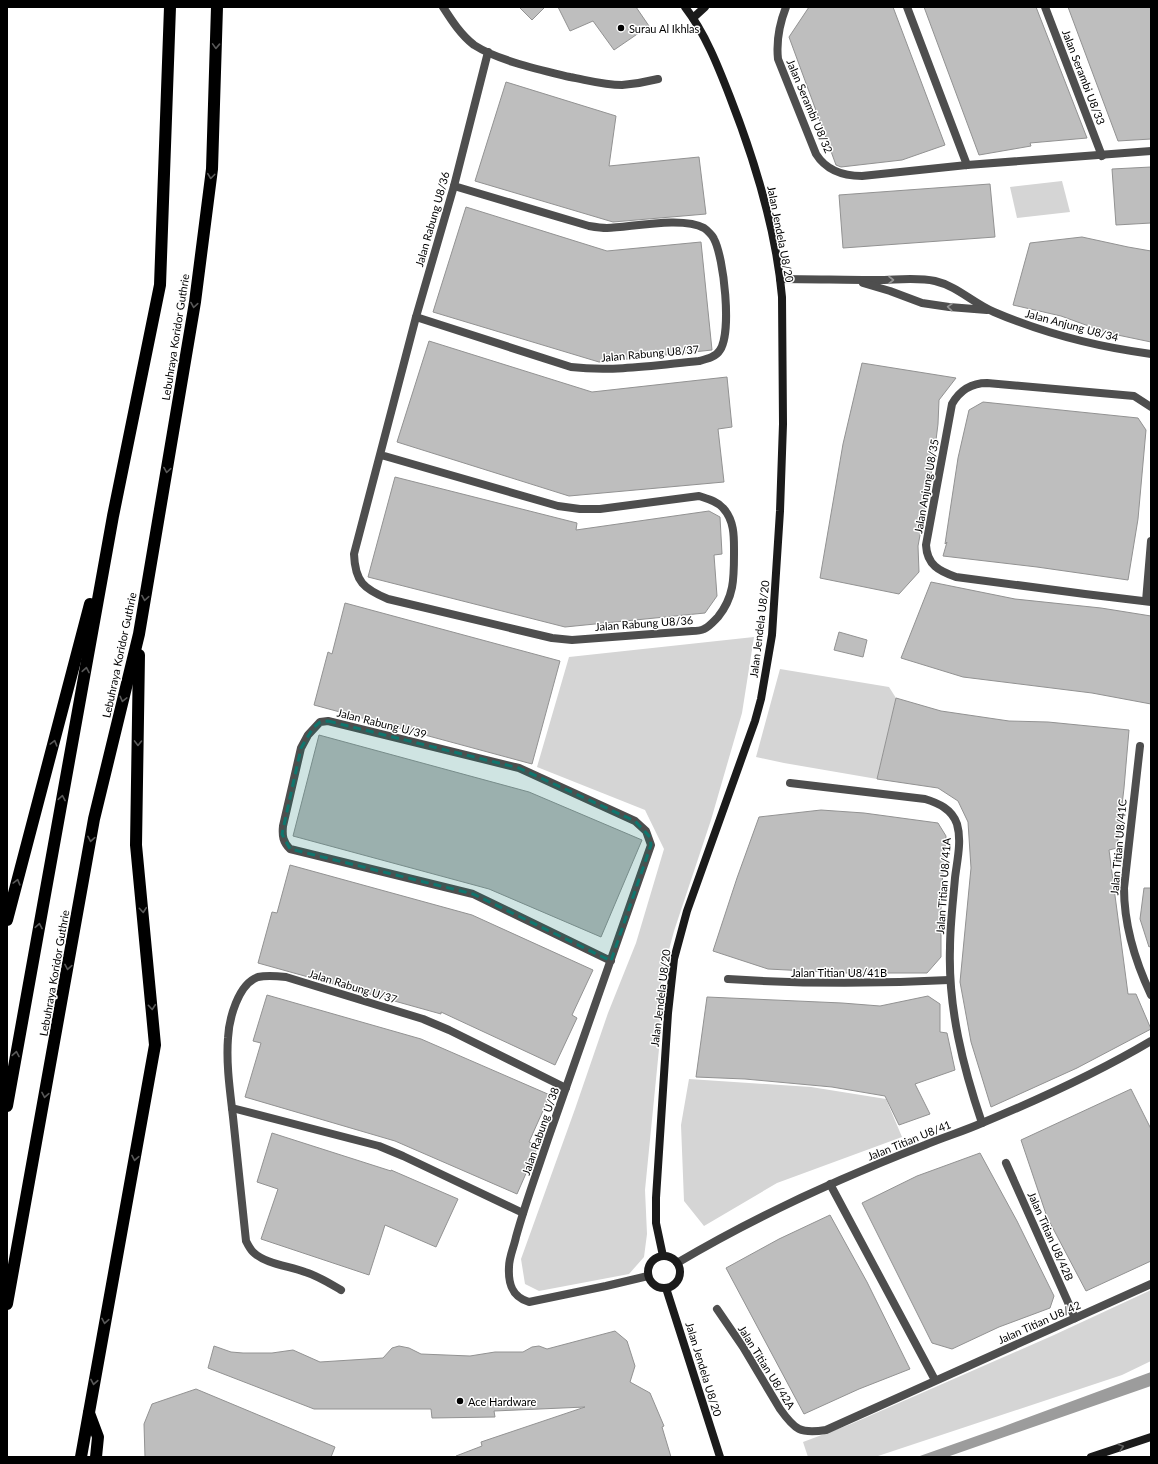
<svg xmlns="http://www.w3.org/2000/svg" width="1158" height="1464" viewBox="0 0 1158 1464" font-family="Lato,sans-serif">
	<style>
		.green { fill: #d5d5d5 }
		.water { fill: #9c9c9c }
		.building { fill: #bebebe; stroke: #929292 }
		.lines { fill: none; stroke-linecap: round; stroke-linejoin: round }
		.street { stroke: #4e4e4e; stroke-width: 8 }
		.secondary { stroke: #1b1b1b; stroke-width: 8 }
		.highway { stroke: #000; stroke-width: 12 }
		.oneway { stroke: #595959 }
		.oneway2 { stroke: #959595 }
		.oneway3 { stroke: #5f5f5f }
		.marked { fill: #0f766e; fill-opacity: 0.2; stroke: #0f766e; stroke-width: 3; stroke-dasharray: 8 5; stroke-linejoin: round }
		.poi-dot { fill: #000; stroke: #fff; stroke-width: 1.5 }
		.labels { text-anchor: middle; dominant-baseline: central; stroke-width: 3; stroke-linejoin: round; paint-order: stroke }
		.poi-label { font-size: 11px; fill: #000; stroke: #fff; text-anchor: start }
		.street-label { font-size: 11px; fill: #000; stroke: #fff }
	</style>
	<rect width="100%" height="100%" fill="#fff"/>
	<g class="green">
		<path d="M1062,181L1070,212L1017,218L1010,187Z"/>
		<path d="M754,637L742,713L711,820L674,931L661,980L660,1039L645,1190L647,1234L644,1257L629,1274L539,1291L525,1284L521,1259L575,1109L608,1013L636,943L664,849L645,810L537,767L569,657Z"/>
		<path d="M780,669L889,687L896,698L877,779L784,763L756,757Z"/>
		<path d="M689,1079L811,1087L886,1099L902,1137L777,1183L704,1226L684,1201L681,1125Z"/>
		<path d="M1151,1290V1361L1122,1375L875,1457H808L803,1442L851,1424L1054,1335Z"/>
	</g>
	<path class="water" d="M1151,1372V1386L947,1457H917L1002,1427Z"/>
	<g class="building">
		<path d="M519,7H545L532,20Z"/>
		<path d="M558,7H636L649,26L614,50L593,21L570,31Z"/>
		<path d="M809,7H893L945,145L902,160L841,167L836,165L789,37Z"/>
		<path d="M924,7H1036L1087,138L1030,143L1031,146L979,155Z"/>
		<path d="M1068,7H1151V139L1118,141Z"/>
		<path d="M506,82L616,116L609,166L699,157L706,214L613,222L475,181Z"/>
		<path d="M1151,167V223L1116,225L1112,169Z"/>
		<path d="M990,184L995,237L843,248L839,195Z"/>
		<path d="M466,207L607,251L701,242L712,350L599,362L433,312Z"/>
		<path d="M1082,237L1128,247L1151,251V342L1108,333L1061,316L1013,305L1030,243Z"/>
		<path d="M429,341L592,392L727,377L732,427L718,429L724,482L569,496L397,442Z"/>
		<path d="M862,363L956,378L939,400L938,424L933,464L918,546L919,572L899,594L820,578L843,444Z"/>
		<path d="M983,402L1138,418L1146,430L1138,519L1128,580L1037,567L943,556L947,542L945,544L958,458L969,410Z"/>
		<path d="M395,477L577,523L576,530L709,511L720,517L722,554L714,555L717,596L705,613L565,627L368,577Z"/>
		<path d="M931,582L1015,599L1101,608L1151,616V704L1092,693L963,677L901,658Z"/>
		<path d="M345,603L560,661L532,764L314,705L328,652L332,654Z"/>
		<path d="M839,632L867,640L863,657L834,650Z"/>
		<path d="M896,698L941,711L1009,721L1048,722L1129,730L1124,788L1117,848L1109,850L1128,994H1136L1151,1029L1077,1068L991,1107L971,1042L960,982L971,868L968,822L958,801L938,788L877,779Z"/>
		<path d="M319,735L529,792L642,840L601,937L489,889L293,836Z"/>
		<path d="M821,810L864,813L938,823L946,836L941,896V957L927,973H845L768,969L713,951L737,878L759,817Z"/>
		<path d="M290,865L472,915L593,970L572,1015L577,1018L555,1065L441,1012V1014L258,963L272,912L277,913Z"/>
		<path d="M1144,888H1151V946L1149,947L1140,919Z"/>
		<path d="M267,995L421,1039L550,1095L529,1142L538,1146L517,1194L395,1141L245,1097L261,1043L253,1041Z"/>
		<path d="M928,996L940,1004V1032L947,1033L955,1070L915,1084L930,1114L899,1125L885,1096L832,1087L745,1079L696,1077L707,997L842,1003L880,1006Z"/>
		<path d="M1131,1089L1151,1129V1261L1086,1291L1047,1217L1021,1140Z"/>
		<path d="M272,1133L391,1171V1170L458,1199L436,1247L385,1225L369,1275L261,1239L278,1189L257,1182Z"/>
		<path d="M980,1153L1017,1221L1054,1296L1050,1308L999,1327L952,1349L932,1343L862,1203L917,1176Z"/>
		<path d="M830,1215L867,1282L910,1369L859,1389L804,1414L726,1268L779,1239Z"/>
		<path d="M615,1331L627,1341L635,1366L630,1382L650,1393L664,1426L662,1427L671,1457H456V1456L482,1446L481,1442L585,1407L494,1411L495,1417L432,1418L431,1409H314L208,1368L214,1346L231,1352L243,1353H272L293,1350L320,1362L383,1358L392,1348L399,1346L409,1348L421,1354L470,1356L495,1352H523L532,1347L539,1346L547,1349Z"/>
		<path d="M196,1389L335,1447L331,1457H145L144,1424L152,1404Z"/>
	</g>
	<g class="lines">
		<g class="street">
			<path d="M443,7C452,21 461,35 474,45C499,61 541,70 570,77C587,80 604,85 622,85C634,84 646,82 658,79"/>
			<path d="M786,7C779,25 776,40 778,59L816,154C826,170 843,176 862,176L967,165L1151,151"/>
			<path d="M907,7L967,165"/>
			<path d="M1045,7L1102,156"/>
			<path d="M780,279C813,279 845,280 877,280C896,280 917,277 935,281C957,286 973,303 994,312C1043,333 1098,347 1151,354"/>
			<path d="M863,283L890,291L922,303L949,307L987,310"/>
			<path d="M416,317L571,367C614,372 657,365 699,361C707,359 716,357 720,350C732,332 724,258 714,239C713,236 707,230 704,228C683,216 632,227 607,228C601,228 595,227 589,226L454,186"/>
			<path d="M1151,407L1134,396L987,383C971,383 960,390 952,404L926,545C927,565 939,571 956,577L1085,594L1151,602"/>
			<path d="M381,455L558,506L580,509H600L699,496C708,499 717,501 723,508C735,521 734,538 734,554C734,579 734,597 718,617C714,621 709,627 704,629C700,631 696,631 692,631L572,640L552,638L388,599C364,589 355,582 354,554L416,317L454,186L488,52"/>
			<path d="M1146,601L1151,541"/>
			<path d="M1140,746L1124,888C1124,926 1135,961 1151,995"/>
			<path d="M790,783L925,799C938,803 952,809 957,824C962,841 957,861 955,878C953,902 950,925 950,948C948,1008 963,1067 982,1123"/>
			<path d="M611,961L473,894L290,849C283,842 282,836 283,826L301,748L308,735L320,722L328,721L519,768L635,821L646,831L651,845C617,943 582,1041 548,1139C537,1172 525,1204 516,1237C514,1247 509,1257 509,1267C508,1284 512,1297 529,1302L606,1286L648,1276"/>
			<path d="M728,979C802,984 875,984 949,980"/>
			<path d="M232,1108L379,1146L403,1156L523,1213"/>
			<path d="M1006,1163L1075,1318"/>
			<path d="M830,1184L935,1380"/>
			<path d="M677,1263C756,1216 840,1178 925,1145C944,1137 964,1131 982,1123C1040,1099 1097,1073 1151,1041"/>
			<path d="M341,1290C329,1283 318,1276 305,1272C290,1266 265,1264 253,1252C250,1249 248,1245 246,1241C242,1200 237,1158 233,1117C230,1091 226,1064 228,1038C229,1019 238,984 258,977C267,975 277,976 286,977L423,1019L449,1030L566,1088"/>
			<path d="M717,1309L743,1347L780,1409C795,1430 800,1434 826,1430L1151,1284"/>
		</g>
		<g class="secondary">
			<path d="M693,18L705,7"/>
			<path d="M663,1256L656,1223V1198L668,1013L674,959L687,911L755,721L761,699L772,635L780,511L783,424L782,297C776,228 755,161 730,97C718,66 705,33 685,7"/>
			<circle cx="664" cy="1272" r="16"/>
			<path d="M666,1288L720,1457"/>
			<path d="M1091,1457L1151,1437"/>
		</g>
		<g class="highway">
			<path d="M7,920L90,604"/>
			<path d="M7,1106L113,516L160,285L170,7"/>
			<path d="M7,1304L94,819L139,634L195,302L212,169L217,7"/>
			<path d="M89,1413L98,1437L96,1457"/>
			<path d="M81,1457L155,1045L136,845L139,655"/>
		</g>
	</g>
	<defs><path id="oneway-chevron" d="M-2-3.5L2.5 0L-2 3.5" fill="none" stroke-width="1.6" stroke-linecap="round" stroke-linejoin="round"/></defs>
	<g class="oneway">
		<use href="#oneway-chevron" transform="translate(216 46) rotate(92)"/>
		<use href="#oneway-chevron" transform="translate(211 176) rotate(97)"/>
		<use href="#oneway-chevron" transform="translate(194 305) rotate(99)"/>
		<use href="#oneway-chevron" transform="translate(167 470) rotate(99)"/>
		<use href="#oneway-chevron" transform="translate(145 598) rotate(99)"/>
		<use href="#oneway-chevron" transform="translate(86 670) rotate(-80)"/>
		<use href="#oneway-chevron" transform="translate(123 699) rotate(104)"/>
		<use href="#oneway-chevron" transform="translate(54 743) rotate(-75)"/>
		<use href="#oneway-chevron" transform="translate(138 743) rotate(91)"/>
		<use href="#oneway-chevron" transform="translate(62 798) rotate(-80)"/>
		<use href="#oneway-chevron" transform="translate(91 839) rotate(100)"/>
		<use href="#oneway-chevron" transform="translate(17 882) rotate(-75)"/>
		<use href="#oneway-chevron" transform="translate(143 910) rotate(85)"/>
		<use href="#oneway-chevron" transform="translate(39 926) rotate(-80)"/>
		<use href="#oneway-chevron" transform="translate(68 967) rotate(100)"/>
		<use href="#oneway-chevron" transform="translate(152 1007) rotate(85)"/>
		<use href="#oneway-chevron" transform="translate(16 1054) rotate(-80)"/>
		<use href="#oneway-chevron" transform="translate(45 1095) rotate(100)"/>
		<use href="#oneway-chevron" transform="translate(135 1158) rotate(100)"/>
		<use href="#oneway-chevron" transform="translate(105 1321) rotate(100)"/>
		<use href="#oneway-chevron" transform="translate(94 1382) rotate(100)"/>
	</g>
	<g class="oneway2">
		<use href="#oneway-chevron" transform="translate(891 280)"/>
		<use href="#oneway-chevron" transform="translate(950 307) rotate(-175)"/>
	</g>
	<use class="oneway3" href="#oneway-chevron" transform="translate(1121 1447) rotate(-18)"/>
	<path class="marked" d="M328,721L519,768L635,821L650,837L651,845L611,961L473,894L290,849L282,834L301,748L313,728L320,722Z"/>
	<g class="poi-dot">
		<circle cx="621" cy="28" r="4"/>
		<circle cx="460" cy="1401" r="4"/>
	</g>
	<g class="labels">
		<g class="poi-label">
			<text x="629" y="28">Surau Al Ikhlas</text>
			<text x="468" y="1401">Ace Hardware</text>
		</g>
		<g class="street-label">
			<text transform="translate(1084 77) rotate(69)">Jalan Serambi U8/33</text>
			<text transform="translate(810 106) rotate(67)">Jalan Serambi U8/32</text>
			<text transform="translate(432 219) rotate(-74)">Jalan Rabung U8/36</text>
			<text transform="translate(781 234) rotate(79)">Jalan Jendela U8/20</text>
			<text transform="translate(1072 325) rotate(15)">Jalan Anjung U8/34</text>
			<text transform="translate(175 337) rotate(-81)">Lebuhraya Koridor Guthrie</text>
			<text transform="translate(650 353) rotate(-5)">Jalan Rabung U8/37</text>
			<text transform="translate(926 486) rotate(-80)">Jalan Anjung U8/35</text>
			<text transform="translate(644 623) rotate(-4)">Jalan Rabung U8/36</text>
			<text transform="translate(759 629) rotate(-83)">Jalan Jendela U8/20</text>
			<text transform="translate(119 655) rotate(-78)">Lebuhraya Koridor Guthrie</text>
			<text transform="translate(382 723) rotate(14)">Jalan Rabung U/39</text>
			<text transform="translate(1118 847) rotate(-85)">Jalan Titian U8/41C</text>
			<text transform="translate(943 886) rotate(-86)">Jalan Titian U8/41A</text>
			<text x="839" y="972">Jalan Titian U8/41B</text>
			<text transform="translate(54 973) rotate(-80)">Lebuhraya Koridor Guthrie</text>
			<text transform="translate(353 986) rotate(17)">Jalan Rabung U/37</text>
			<text transform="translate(660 998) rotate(-83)">Jalan Jendela U8/20</text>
			<text transform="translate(540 1131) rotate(-71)">Jalan Rabung U/38</text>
			<text transform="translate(909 1140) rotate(-22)">Jalan Titian U8/41</text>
			<text transform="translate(1051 1236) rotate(66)">Jalan Titian U8/42B</text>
			<text transform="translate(1039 1322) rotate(-24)">Jalan Titian U8/42</text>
			<text transform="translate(767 1367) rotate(58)">Jalan Titian U8/42A</text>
			<text transform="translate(704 1369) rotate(73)">Jalan Jendela U8/20</text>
		</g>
	</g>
	<rect width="1158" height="1464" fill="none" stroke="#000000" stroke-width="16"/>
</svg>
